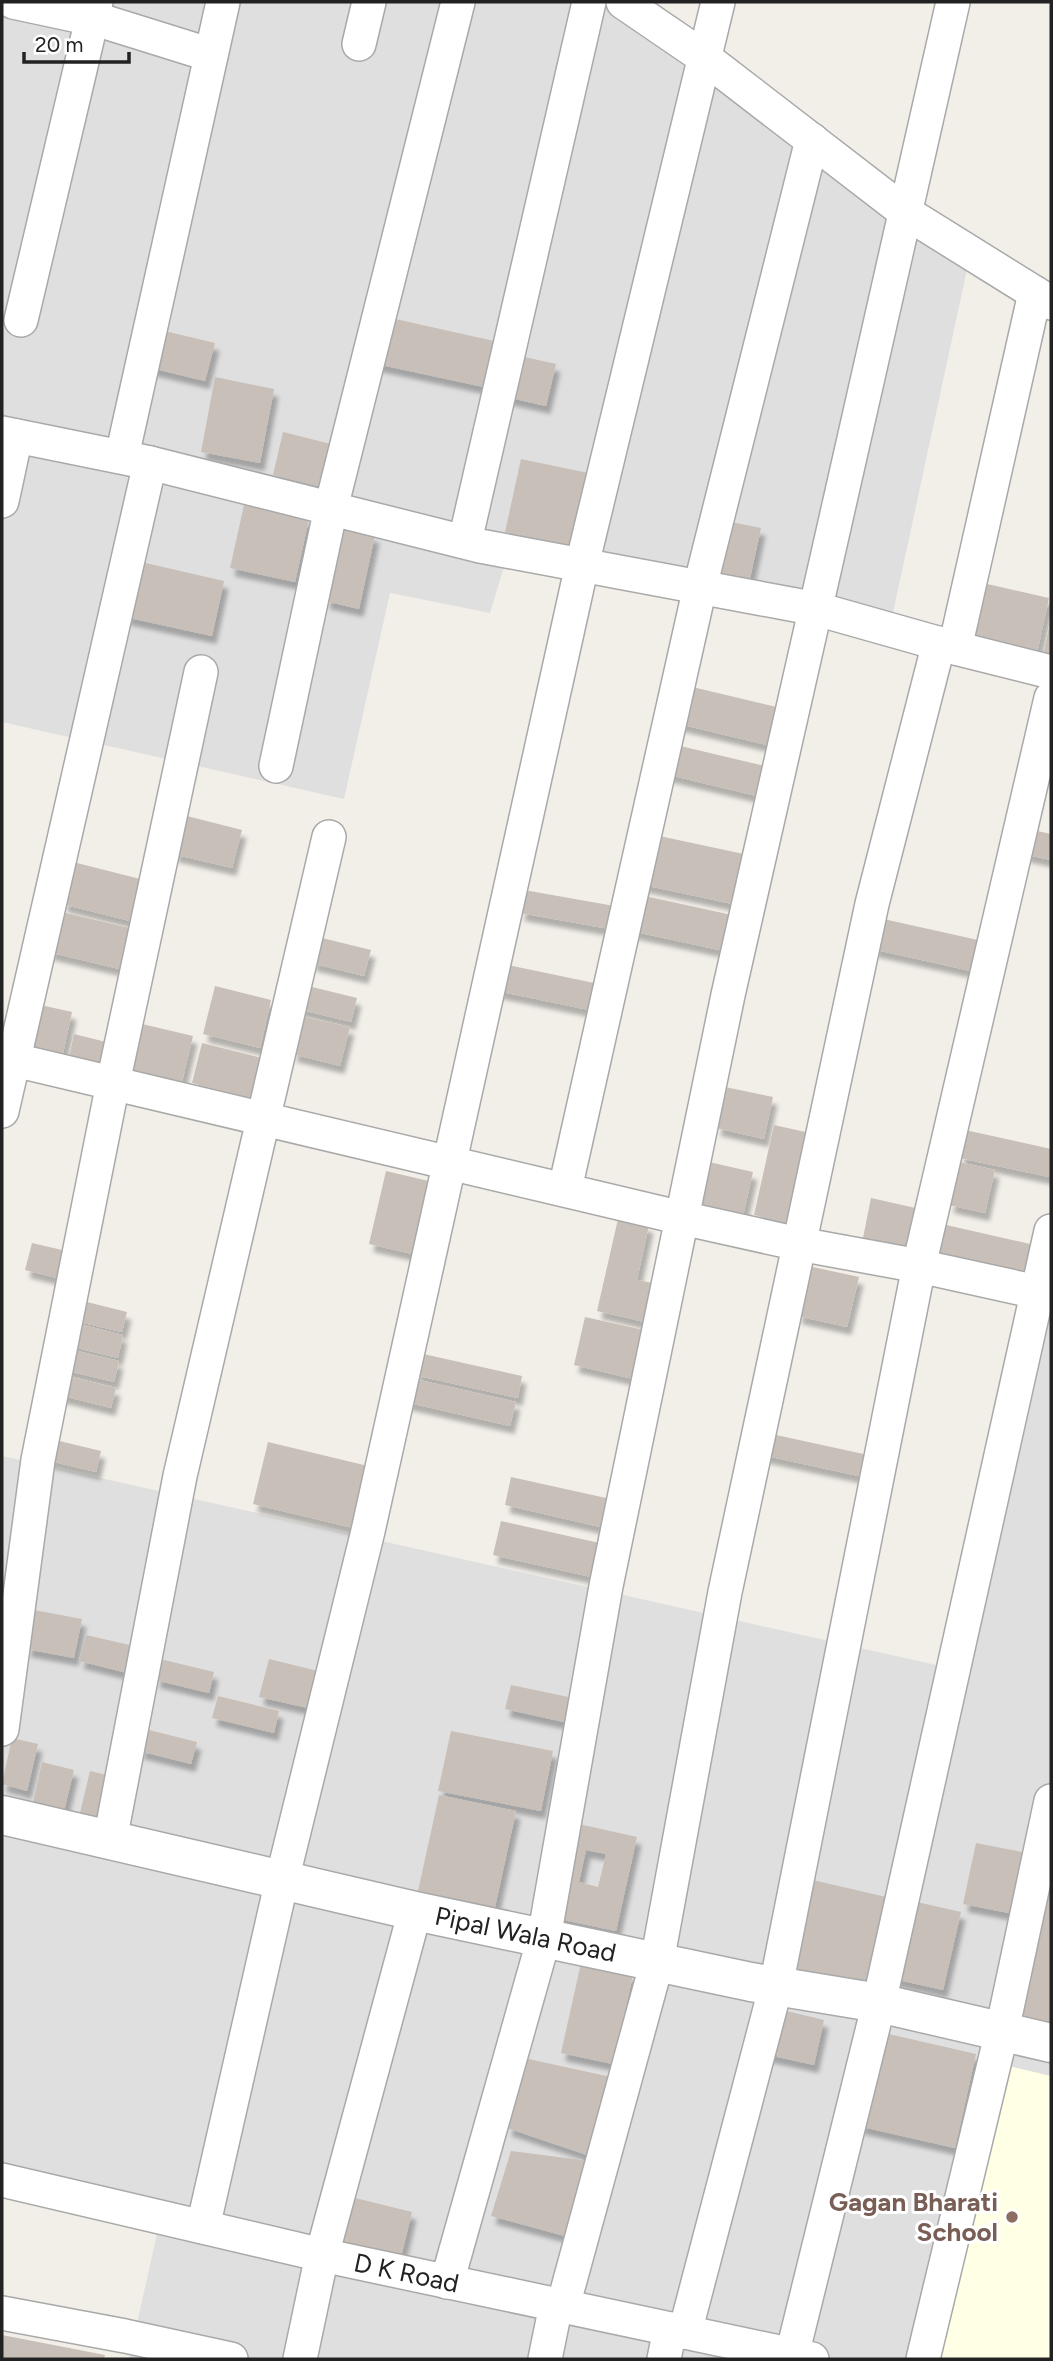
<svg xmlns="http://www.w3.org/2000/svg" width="1053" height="2361" viewBox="0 0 1053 2361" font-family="Figtree,sans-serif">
<defs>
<filter id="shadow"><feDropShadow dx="4.5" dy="8" stdDeviation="2" flood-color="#0004"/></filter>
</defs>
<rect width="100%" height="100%" fill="#f2efe9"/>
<g fill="#e0dfdf">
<polygon points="2,2 601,2 968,265 888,636 510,547 490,613 390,593 344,799 2,722"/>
<polygon points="1031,1312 1051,1317 1051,2359 129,2359 161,2216 2,2181 2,1456 954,1669"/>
</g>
<polygon fill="#ffffe5" points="1009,2066 1051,2076 1051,2359 941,2359"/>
<g fill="#c7bfb8" fill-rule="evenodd" filter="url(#shadow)">
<polygon points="382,316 503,343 493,389 372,363"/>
<polygon points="156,329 215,343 205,381 147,367"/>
<polygon points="511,354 556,364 546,406 502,396"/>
<polygon points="215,377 274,389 260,463 201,452"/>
<polygon points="283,432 331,444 321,487 273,475"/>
<polygon points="521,459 593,474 577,548 505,532"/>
<polygon points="244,505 309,519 295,582 230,568"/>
<polygon points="726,521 761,528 747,592 712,585"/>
<polygon points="341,527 375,535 359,609 325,601"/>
<polygon points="137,561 224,581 212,636 125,617"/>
<polygon points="983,583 1049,598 1035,662 968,647"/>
<polygon points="1050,623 1051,623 1051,658 1043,656"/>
<polygon points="684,685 785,709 775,747 675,723"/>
<polygon points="672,744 773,768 765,798 665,774"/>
<polygon points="183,815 242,830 232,868 173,854"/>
<polygon points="1028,829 1051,834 1051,860 1023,854"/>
<polygon points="650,834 753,856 742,906 639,884"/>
<polygon points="73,862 152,882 142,924 62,904"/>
<polygon points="524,890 620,907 615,930 520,913"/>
<polygon points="640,895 732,915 724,951 631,931"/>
<polygon points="58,911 142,931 132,972 48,952"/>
<polygon points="879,918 978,940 971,971 872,949"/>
<polygon points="318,937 371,950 364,976 311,963"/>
<polygon points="503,964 599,984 594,1011 497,991"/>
<polygon points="304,985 357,998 351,1022 298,1009"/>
<polygon points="215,986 271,1000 260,1048 203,1034"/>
<polygon points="36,1004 72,1012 62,1058 25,1048"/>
<polygon points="301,1016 350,1027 340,1066 292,1054"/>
<polygon points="138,1023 193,1036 181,1086 127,1073"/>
<polygon points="74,1034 110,1043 104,1066 69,1058"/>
<polygon points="202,1043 262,1058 252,1098 192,1083"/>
<polygon points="725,1087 773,1097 764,1139 716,1128"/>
<polygon points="774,1125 819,1135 799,1226 754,1215"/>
<polygon points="965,1130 1051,1149 1049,1177 959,1158"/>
<polygon points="709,1162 753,1172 743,1216 699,1207"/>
<polygon points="959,1162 995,1170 985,1213 949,1205"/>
<polygon points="386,1171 437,1183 421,1256 369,1244"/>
<polygon points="871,1198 920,1209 910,1253 862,1243"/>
<polygon points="618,1219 649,1225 637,1280 662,1285 653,1324 597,1311"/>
<polygon points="942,1224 1039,1246 1032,1281 934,1260"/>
<polygon points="32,1243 75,1253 69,1281 25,1270"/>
<polygon points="808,1266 859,1277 847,1327 797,1316"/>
<polygon points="79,1300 127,1312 122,1332 75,1321"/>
<polygon points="585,1317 653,1332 642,1381 574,1365"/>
<polygon points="75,1323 123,1335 118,1358 69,1346"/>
<polygon points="69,1349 119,1361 114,1382 64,1370"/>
<polygon points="419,1353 522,1376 518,1398 414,1375"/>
<polygon points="64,1375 116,1388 111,1408 59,1395"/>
<polygon points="410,1378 516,1402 510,1426 405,1402"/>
<polygon points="767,1433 868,1455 863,1477 762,1455"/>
<polygon points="47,1438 101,1451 96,1472 42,1459"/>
<polygon points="268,1442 368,1466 353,1528 253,1504"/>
<polygon points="511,1477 615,1500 609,1529 505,1505"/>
<polygon points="501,1521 604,1544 596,1578 493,1555"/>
<polygon points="34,1610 82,1619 74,1658 26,1649"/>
<polygon points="86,1635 134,1646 127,1673 79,1661"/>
<polygon points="160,1659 214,1672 209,1693 155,1680"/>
<polygon points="269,1659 326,1673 317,1710 259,1697"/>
<polygon points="511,1685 578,1699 573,1724 505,1709"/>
<polygon points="218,1696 279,1711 274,1733 212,1718"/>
<polygon points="145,1729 197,1742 191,1764 139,1751"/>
<polygon points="451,1731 553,1751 541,1811 438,1791"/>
<polygon points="12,1738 38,1744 27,1791 2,1784"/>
<polygon points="42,1762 74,1770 63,1815 32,1807"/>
<polygon points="90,1771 115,1777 104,1824 79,1817"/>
<polygon points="439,1795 516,1811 495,1907 418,1891"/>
<path d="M570,1822l67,15 -21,94 -67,-14zM586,1850l20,4 -8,33 -19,-5z"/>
<polygon points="976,1843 1027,1853 1014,1914 963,1904"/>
<polygon points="804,1878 886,1897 865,1990 782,1971"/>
<polygon points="1039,1889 1051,1892 1051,2036 1008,2025"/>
<polygon points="908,1900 961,1912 943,1990 890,1978"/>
<polygon points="581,1963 633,1975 613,2064 561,2053"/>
<polygon points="774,2008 824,2020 814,2065 764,2054"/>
<polygon points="880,2032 976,2054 955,2148 858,2126"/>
<polygon points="524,2058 611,2077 593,2157 507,2128"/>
<polygon points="511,2151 590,2161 572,2238 491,2216"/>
<polygon points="347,2196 412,2212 400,2261 335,2245"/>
<polygon points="2,2335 105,2355 104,2359 2,2359"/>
</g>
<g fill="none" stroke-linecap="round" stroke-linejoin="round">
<defs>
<g id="minor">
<polyline points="13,2 102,21 211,55"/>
<polyline points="623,2 705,58 905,212 1051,303"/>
<polyline points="359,44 369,2"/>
<polyline points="21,320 96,2"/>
<polyline points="2,433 150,463 480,546 817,609 955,648 1051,672"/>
<polyline points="122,456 223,2"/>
<polyline points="2,501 16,436"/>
<polyline points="465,541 589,2"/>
<polyline points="955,648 1035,293"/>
<polyline points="276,766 331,508 458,2"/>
<polyline points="2,1057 682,1218 799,1244 919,1266 1051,1295"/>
<polyline points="2,1111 150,463"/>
<polyline points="565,1189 700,587 812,140"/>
<polyline points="2,1729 38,1460 113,1083 201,672"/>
<polyline points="110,1840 180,1476 329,837"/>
<path id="s1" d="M2,2180l320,75 490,104"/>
<polyline points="203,2227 282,1880 368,1531 582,565 718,2"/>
<polyline points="447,2282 544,1938 606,1586 728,995 953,2"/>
<polyline points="563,2306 657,1962 725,1592 872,904 939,643"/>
<polyline points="2,2313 125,2336 231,2359"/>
<polyline points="685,2332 776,1986 919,1266 1051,698"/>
<polyline points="300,2359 322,2255 415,1911"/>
<polyline points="545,2359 556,2305"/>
<polyline points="664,2359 670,2329"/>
<polyline points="791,2359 879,2003 1051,1231"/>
<polyline points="923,2359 1002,2031 1051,1801"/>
</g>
<g id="tertiary">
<path id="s2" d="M2,1815l413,96 336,71 128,21 172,40"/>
</g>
</defs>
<use href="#minor" stroke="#a9a9a9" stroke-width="36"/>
<use href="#tertiary" stroke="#a9a9a9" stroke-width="41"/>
<use href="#minor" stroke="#fff" stroke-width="33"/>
<use href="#tertiary" stroke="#fff" stroke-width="38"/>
</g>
<circle fill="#8d6e63" stroke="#fff" stroke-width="2.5" cx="1012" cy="2217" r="7"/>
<g text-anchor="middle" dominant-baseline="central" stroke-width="6" stroke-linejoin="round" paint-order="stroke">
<g font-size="26" fill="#222" stroke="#fff">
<text stroke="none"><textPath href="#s2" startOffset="537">Pipal Wala Road</textPath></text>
<text stroke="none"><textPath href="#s1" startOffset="415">D K Road</textPath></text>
</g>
<g font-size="26" font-weight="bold" fill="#785e54" stroke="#fff" text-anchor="end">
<text x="998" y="2202">Gagan Bharati<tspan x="998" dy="30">School</tspan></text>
</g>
</g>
<rect width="1053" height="2361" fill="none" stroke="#222222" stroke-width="7"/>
<path d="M24 52v10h105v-10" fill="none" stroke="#222222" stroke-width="3.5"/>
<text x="35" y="52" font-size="21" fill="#222222" stroke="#ffffff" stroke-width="5" paint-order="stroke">20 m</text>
</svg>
